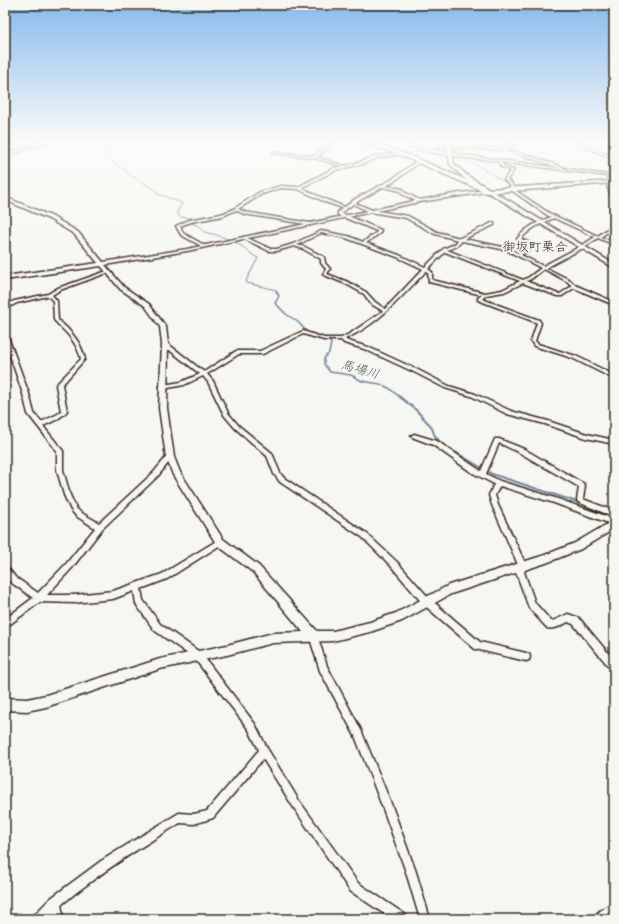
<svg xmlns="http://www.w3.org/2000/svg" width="619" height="924" viewBox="0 0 619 924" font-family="Kalam,'Klee One',sans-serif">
<rect width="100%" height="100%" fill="#f6f6f2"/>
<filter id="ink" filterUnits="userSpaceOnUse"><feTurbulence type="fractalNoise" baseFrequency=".025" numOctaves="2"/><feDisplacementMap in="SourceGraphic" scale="8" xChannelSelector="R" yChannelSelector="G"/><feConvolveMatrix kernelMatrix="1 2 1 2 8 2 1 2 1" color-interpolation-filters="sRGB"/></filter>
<g filter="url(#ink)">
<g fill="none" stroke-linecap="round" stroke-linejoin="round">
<g stroke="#72869d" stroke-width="1">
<path d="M100,143l10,16 22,17 24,14 2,4 24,9 -5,10 3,4 12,1 -1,5 10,4 3,5c14,3 27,7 39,15 6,4 7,7 15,11l-12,23 1,2 29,7 1,2"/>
<polyline points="328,143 390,151"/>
<polyline points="608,143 614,145"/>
<polyline points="399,152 440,153"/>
<polyline points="457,156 477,165 509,185 508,188 521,197"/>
<polyline points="553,218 587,233"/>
<polyline points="600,239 614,246"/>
</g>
<polyline stroke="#72869d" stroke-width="1.5" points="276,291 279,296 275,303 286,314 298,322 307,332 325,338 331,343 329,353 324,358 324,364 330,372 351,375 362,381 380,384 389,388 401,398"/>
<polyline stroke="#72869d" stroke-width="2" points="400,397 416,410 431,426 435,436 442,444 492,474 580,503"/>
<defs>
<g id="minor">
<path d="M330,143h3l-16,14 28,9 15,-4 16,-6 26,-3 1,1 -26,4 -15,6 -26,6 -35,18 26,12 18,7 10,-8 36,-19 27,-20h2v2l-27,20 -7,4 17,3 1,3 16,8v2h-2l-16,-8 -1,-3 -18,-4 -28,16 17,7 36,6 29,16 23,6 32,-15h2v2l-30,14 44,9 10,5 14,-7 -14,-6 -1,-1c9,-12 21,-17 34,-22l-4,-2 -36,-25 -1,-5 -6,-5 7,-10 -10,-3 -3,-6c-32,-3 -66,-6 -95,-18h4l23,6 27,5 131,18 20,3 2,-4 4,-3v2l-3,5h3v2h-4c-1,10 4,14 4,22 -6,-6 -8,-14 -6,-23l-107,-14 2,4 11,4 -7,10 5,4 1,5 36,24 49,23 16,-12v3l-13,10 13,6v2l-16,-7 -15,10 -37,20 24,12 5,5 39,17v3l-40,-17 -12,8h-5l-34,-13 -19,9 -18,3 -4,4 57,21 2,3 -6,18 3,3 38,12 38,19v4l-42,-21 -38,-12 -3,-5 6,-18 -2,-1 -57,-22v-2l4,-3 -53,-13 -1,-10 -2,-1c-25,26 -47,53 -81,68l3,2 20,6 50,23 31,16 26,8 36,17 37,10 39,13 27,6v4l-28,-6 -41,-14 -38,-10 -36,-18 -26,-8 -31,-16 -50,-23 -20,-6 -3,-3h-17l-21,-6 -40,20h-24l-32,20 6,7 15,32 11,13 33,27 8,20 4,5 82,55 31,29 32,36 51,44 46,11 3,1 1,3 -1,3 -3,1 -51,-12 -52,-45 -32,-38 -29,-29 -82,-55 -6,-8 -7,-18 -32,-28 -11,-13 -16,-33 -5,-6 -19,9 -21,4 -3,-2 3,-2 18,-3 19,-8 -37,-29v-2h4l37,29 32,-21h24l43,-20 21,7h17l10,-5 32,-22 -12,-7 -7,-10 -18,-10 -22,-9 -1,-1 3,-5 -5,-6v-4l-18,-10 -9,-3 -17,5h-8l-27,-13 3,-1 26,12h6l16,-5 28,-13 27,5 15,6 14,-10v-1l-39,-16v-3l5,-4 -18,-6 -27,-13 -17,-1 -19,6 -24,15 7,3 65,11 2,1 -1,1 -67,-11 -8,-4 -13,6 -32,6 -11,4 3,7 21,12 1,1 -2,1 -22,-12 -5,-9 13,-6 32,-6 11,-4 28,-18 21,-6 17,1 36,-19 8,-2 -27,-8 -42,-5 1,-1 40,4zM353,204l17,8 36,6 29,16 23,6 -3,4 -12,5 -18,18 -26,-12 -33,-12 14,-10 1,-3 -40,-17zM554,218l41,19 -14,9 -38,20 -22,-11 16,-9 -16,-7c9,-11 21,-16 33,-21zM321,233l25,5 51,19 26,12 -38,40 -10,-7 -9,-10 -18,-10 -21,-8 3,-5 -5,-6 -1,-6 -19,-10 -8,-2zM462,241l44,9 35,18 -12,9 -6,3 -76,-30 10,-4zM445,252l75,29 -18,9 -17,3 -53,-13v-8l-4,-3zM544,269l24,13 4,4 -12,8h-2l-32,-13 5,-2z"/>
<polygon points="512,143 516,143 506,148 565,168 563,169 504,149 501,150 435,148 436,147 501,148"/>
<path d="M572,143c15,0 29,8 42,15v2l-18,-9z"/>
<path d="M107,271l3,1 -50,18 -8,5 5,6 1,19c13,11 23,22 27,39l-23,26 5,26c-6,7 -15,11 -24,15l20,25v19l7,25 6,13 4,4 19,11 55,-51 14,-17h2l3,2 -15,19 -56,53 -30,39 -25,27h27l39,-4 49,-17 56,-34 2,-1 2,1 1,2 -1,2 -55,35 -26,10 2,11 17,24 41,29 54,71 12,24 31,51 60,84 48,32 1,4h-15l-42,-28 -58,-86 -29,-46 -50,59 -19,6 -14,-1c-41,25 -82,51 -119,82l3,14h-10l-2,-6 -6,6h-13l1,-4 17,-17 50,-37 37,-23 41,-25 15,1 13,-3 52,-61 -10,-20 -54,-71 -41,-29 -18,-26 -2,-13 -21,8 -39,4 -34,-1 -35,26v-9l28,-21 -24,-17 -4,-5v-9l3,1 7,9 23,16 28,-29 29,-36 -19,-12 -5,-6 -7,-15 -7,-25v-19l-29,-37 -5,-20 -18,-53v-8l2,1 22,60 5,19 7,9 17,-8 3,-3 -5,-26 25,-26c-5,-19 -15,-26 -27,-39l-1,-19 -5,-5 -31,7 -12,6v-3l9,-5 34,-7 10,-6z"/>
<path d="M414,434l23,7 44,30 14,-32h4l25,10 60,35 1,2 -2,13 31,12v6l-36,-15 -1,-2 2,-13 -59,-34 -21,-10 -13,31 14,7 55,17 59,21v6l-60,-22 -54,-17 -5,9 3,10 29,62 -3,5 11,31 16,18 4,-1 13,-6 11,4 35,42v10l-3,-1 -38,-45 -5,-2c-6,3 -13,8 -21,6l-18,-20 -13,-36 3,-5 -27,-62 -3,-10 5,-11 -23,-12 -38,-27 -21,-8 -1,-1z"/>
<polygon points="313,631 316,632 317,635 327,666 361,730 392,806 416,872 430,919 420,919 406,872 382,806 355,736 320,671 309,635 310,632"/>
<path d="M614,903v12l-6,4h-14c2,-7 13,-13 20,-16z"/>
</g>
<g id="tertiary">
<polygon points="39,143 45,143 5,156 5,154"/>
<polygon points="488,190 487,192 419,202 187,251 105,265 124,287 149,304 166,327 168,344 167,408 174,457 180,472 223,539 259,566 317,631 333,631 370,622 396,613 449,585 545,555 575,543 614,520 614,529 581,549 546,563 451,594 402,621 370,632 333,641 273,643 227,655 160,669 46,707 27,711 5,710 5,698 27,699 46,695 160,659 227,645 273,633 303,632 253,572 217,545 173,475 166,457 159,408 162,344 160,327 145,306 120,289 101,266 5,280 5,276 98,263 74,234 49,219 5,200 5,197 53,217 78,232 103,262 187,249 419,200 460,193"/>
</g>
<polygon id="secondary" points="447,143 451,143 454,164 468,176 614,264 614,268 464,178 450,164"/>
<polygon id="primary" points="364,143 371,143 404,153 488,189 614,181 614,183 487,193 400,155"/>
</defs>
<use href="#minor" stroke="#3b2a1e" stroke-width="3"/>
<use href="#tertiary" stroke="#3b2a1e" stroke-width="3"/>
<use href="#secondary" stroke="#3b2a1e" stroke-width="3"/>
<use href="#primary" stroke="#3b2a1e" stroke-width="3"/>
<use href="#minor" fill="#f6f6f2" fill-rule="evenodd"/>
<use href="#tertiary" fill="#f6f6f2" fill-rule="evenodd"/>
<use href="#secondary" fill="#f6f6f2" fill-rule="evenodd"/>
<use href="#primary" fill="#f6f6f2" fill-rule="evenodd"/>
</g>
</g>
<linearGradient id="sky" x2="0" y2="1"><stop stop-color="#87baec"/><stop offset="0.52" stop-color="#fbfbf9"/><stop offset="1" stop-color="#fbfbf9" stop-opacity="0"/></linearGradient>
<rect width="619" height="273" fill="url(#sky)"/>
<g text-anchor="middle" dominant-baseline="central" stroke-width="4" stroke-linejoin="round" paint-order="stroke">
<g font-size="13" fill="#3b2a1e" stroke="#f6f6f2">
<text x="535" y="247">御坂町栗合</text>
</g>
<g font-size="13" font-style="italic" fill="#56585d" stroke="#f6f6f2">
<text transform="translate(360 370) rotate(16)">馬場川</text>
</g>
</g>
<rect width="619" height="924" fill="none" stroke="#f6f6f2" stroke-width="20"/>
<rect x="10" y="10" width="599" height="904" fill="none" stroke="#3b2a1e" stroke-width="1.5" filter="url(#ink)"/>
</svg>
